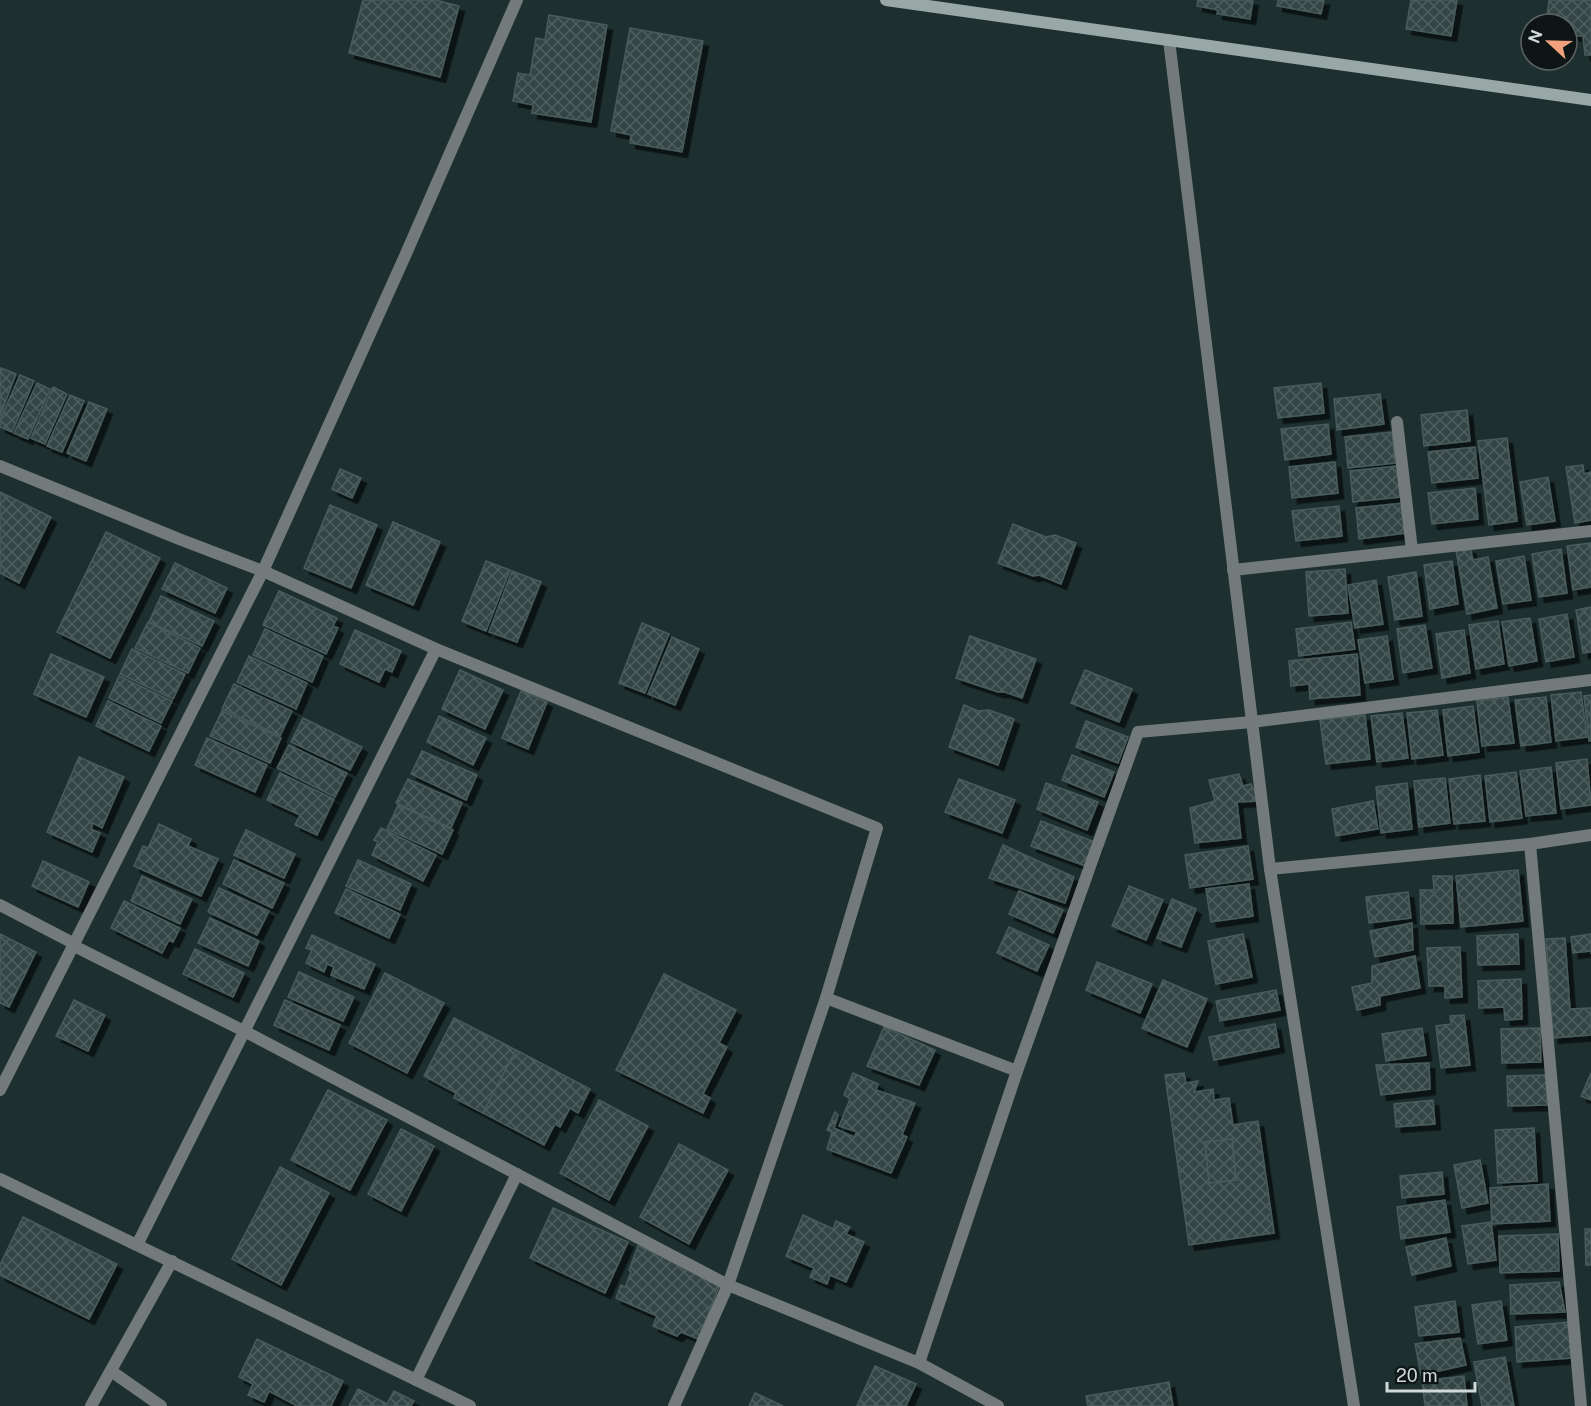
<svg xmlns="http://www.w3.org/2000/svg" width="1591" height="1406" viewBox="0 0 1591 1406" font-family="'Public Sans',sans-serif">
<defs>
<pattern id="building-cross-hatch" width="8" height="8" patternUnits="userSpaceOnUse" patternTransform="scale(1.5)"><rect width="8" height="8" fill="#344545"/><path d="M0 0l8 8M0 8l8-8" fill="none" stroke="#505f5f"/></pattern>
<filter id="shadow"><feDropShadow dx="5.5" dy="5.5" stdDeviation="0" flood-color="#0009"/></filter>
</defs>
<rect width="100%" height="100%" fill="#1e2f2f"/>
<g fill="url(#building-cross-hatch)" stroke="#495b5b" stroke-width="1.5" fill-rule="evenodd" filter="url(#shadow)">
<polygon points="363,0 436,0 459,6 440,77 349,53"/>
<polygon points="1198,0 1253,0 1250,19 1217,14 1218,10 1197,6"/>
<polygon points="1278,0 1324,0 1321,14 1277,6"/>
<polygon points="1411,0 1457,0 1451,36 1406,29"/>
<polygon points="1549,0 1591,0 1591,55 1585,55 1583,36 1569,35 1570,29 1567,28 1567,24 1546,24"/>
<polygon points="549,15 607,25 591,122 532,113 533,105 513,101 518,73 530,75 536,38 545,40"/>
<polygon points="630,28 703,41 682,152 630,143 631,135 611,131"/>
<polygon points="1,368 16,374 0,416 0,370"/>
<polygon points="20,375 34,381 12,432 0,427 0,420"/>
<polygon points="37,383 50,389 28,439 14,433"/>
<polygon points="1321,383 1324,413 1278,418 1274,388"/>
<polygon points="53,387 67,394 45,444 31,438"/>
<polygon points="1380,394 1384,424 1337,430 1334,399"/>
<polygon points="70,395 84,401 62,452 47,446"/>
<polygon points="89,402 107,409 86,461 67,453"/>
<polygon points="1467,410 1470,441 1424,446 1421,415"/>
<polygon points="1328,424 1331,454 1285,460 1281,429"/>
<polygon points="1392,432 1395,463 1348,468 1345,437"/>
<polygon points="1507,438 1517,521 1489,525 1478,441"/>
<polygon points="1475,447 1478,478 1432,483 1428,452"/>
<polygon points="1335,462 1338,493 1292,498 1289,467"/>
<polygon points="1583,465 1584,474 1591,472 1591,520 1575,523 1566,467"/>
<polygon points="1397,466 1400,497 1353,502 1350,471"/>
<polygon points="340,469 361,478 352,498 332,489"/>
<polygon points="1548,477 1555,521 1527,525 1520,482"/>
<polygon points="1475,488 1478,519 1432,524 1428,493"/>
<polygon points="0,492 51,517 19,583 0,573"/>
<polygon points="1403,503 1406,533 1359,539 1356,508"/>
<polygon points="330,505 377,525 351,588 304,568"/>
<polygon points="1339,506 1342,536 1296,541 1292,511"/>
<polygon points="393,522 440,542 413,605 366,585"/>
<polygon points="1013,524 1046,537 1055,535 1076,543 1061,584 1039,575 1033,576 998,563"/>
<polygon points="106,532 160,558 110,658 57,632"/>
<polygon points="1591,543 1591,587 1573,590 1567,546"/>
<polygon points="1470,548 1473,560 1488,557 1497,608 1467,614 1456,550"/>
<polygon points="1561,549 1567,593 1539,597 1532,554"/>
<polygon points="1524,556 1531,600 1503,604 1496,561"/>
<polygon points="486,561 510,570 486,631 462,621"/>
<polygon points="1452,561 1458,604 1430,609 1424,565"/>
<polygon points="175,563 227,588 215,613 162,589"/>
<polygon points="1345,569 1348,613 1309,616 1306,572"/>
<polygon points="512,571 541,582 517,642 489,632"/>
<polygon points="1416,572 1422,616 1395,620 1388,577"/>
<polygon points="1376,580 1383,624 1355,628 1348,585"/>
<polygon points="279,591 337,618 333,626 338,628 326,654 263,625"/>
<polygon points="161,596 214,621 202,646 149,622"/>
<polygon points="1591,607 1591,652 1583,653 1576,610"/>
<polygon points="1567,614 1574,657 1546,662 1539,619"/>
<polygon points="1530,618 1537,661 1509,666 1502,622"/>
<polygon points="1498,621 1504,664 1476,669 1469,625"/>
<polygon points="148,622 200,648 188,673 135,648"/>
<polygon points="1351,622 1355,649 1299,656 1296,629"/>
<polygon points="642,623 669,634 645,693 619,683"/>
<polygon points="1425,625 1432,668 1403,673 1397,629"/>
<polygon points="265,629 323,656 312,682 253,655"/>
<polygon points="355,630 401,651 392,672 385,669 379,682 340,664"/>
<polygon points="1464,630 1470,673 1442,678 1436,634"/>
<polygon points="970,636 1036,659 1022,698 1005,692 998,692 956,678"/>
<polygon points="1387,636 1393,679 1365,683 1358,640"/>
<polygon points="672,637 699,649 675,705 648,694"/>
<polygon points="132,649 185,674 173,699 120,674"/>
<polygon points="51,654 104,677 86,717 34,694"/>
<polygon points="1357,654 1360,695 1310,699 1309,684 1291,686 1289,661"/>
<polygon points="249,656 307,683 296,709 237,682"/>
<polygon points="460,670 503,690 485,729 442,709"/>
<polygon points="1085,670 1132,689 1119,722 1071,703"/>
<polygon points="119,676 172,701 161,723 109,698"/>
<polygon points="234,684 292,711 280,736 222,709"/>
<polygon points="521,691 547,702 528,749 502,738"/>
<polygon points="1581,692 1587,737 1556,741 1551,695"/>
<polygon points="1591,695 1591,741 1589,741 1584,696"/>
<polygon points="1508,697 1514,743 1482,746 1477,701"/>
<polygon points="1546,697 1551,742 1521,746 1515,700"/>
<polygon points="108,701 161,726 149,751 96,726"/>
<polygon points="964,705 978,711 989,710 1014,719 998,765 949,747"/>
<polygon points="1473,706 1479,752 1448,756 1443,710"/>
<polygon points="1437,710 1443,755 1412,759 1407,713"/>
<polygon points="222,711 281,738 270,763 210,736"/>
<polygon points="1402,713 1408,758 1377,762 1371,716"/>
<polygon points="1365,715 1370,759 1326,764 1320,720"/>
<polygon points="439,716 486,738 473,765 427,742"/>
<polygon points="303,718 362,747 350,770 291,742"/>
<polygon points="1086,721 1128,737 1118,763 1076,747"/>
<polygon points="207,738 267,765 255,792 195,765"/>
<polygon points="289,745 347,773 335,797 277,768"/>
<polygon points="422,751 477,775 466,800 411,774"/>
<polygon points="1072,755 1114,772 1104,797 1062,780"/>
<polygon points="79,757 124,777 102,828 93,823 91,829 100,833 92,852 47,832"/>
<polygon points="1587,759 1591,805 1561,809 1556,763"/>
<polygon points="1551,767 1556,813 1526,816 1520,771"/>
<polygon points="1516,772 1522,818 1490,822 1485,776"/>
<polygon points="280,773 334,799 317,835 295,825 300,815 267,800"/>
<polygon points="1239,774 1243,786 1251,784 1259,801 1237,802 1241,838 1195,843 1190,808 1215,801 1209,780"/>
<polygon points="1480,775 1485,821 1454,824 1449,779"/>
<polygon points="1445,778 1450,823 1419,827 1414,781"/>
<polygon points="408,779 462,803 451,828 396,803"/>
<polygon points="959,779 1015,800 1002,833 945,812"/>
<polygon points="1046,783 1098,802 1087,830 1037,809"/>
<polygon points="1407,783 1412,829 1381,833 1376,787"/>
<polygon points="1373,801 1378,829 1336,836 1332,809"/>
<polygon points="398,805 453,830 442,854 387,829"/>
<polygon points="1041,821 1097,843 1088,867 1031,846"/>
<polygon points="159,824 191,839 188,846 218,859 201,896 134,866 143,846 148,848"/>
<polygon points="381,828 436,855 423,881 372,855 378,842 374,840"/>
<polygon points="246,830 295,854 284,878 234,855"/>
<polygon points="1003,845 1074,877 1065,903 989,878"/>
<polygon points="1248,846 1253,879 1190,888 1185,855"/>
<polygon points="234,860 284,883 272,908 223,884"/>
<polygon points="358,860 411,884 400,910 346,886"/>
<polygon points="43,861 89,882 78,907 32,886"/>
<polygon points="1518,870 1523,921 1461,927 1456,876"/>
<polygon points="142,876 192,899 180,924 131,901"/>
<polygon points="1433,876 1452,876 1453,923 1421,924 1420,890 1434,890"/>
<polygon points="1249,884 1253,916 1211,922 1206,889"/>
<polygon points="1129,886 1163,900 1146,940 1112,926"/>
<polygon points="219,888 269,911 257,935 208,912"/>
<polygon points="346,889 400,914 389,938 335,913"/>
<polygon points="1019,891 1063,910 1053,933 1009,914"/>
<polygon points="1408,892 1411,918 1369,923 1366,897"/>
<polygon points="1172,899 1196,909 1181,947 1157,938"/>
<polygon points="124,901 180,928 173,942 169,940 162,953 111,928"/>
<polygon points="210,918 259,941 248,966 198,943"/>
<polygon points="1412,923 1413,950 1375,957 1370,931"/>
<polygon points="1009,927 1049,945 1037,971 997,953"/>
<polygon points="0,934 36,952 9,1007 0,1003"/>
<polygon points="1243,934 1252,977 1216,984 1208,941"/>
<polygon points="1518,934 1519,964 1478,965 1477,936"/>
<polygon points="1591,934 1591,954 1591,951 1573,953 1571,937"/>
<polygon points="312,935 375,964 364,989 331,975 334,967 327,964 324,972 306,963 312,950 306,948"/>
<polygon points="1565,938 1570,1009 1591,1008 1591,1035 1553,1038 1546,939"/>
<polygon points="1460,947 1462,997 1445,998 1445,986 1429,986 1427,948"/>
<polygon points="195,949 244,973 233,997 183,974"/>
<polygon points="1415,956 1420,988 1380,996 1380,1005 1357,1010 1352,987 1372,983 1372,966"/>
<polygon points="1097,962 1152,984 1140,1013 1086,990"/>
<polygon points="299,972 354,997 343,1021 288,997"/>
<polygon points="385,973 444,1003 407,1073 349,1043"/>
<polygon points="664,974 736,1010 719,1043 727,1047 703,1094 710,1098 703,1113 616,1070"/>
<polygon points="1521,979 1522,1019 1505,1020 1504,1007 1479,1008 1478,981"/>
<polygon points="1163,980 1207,999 1187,1047 1142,1028"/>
<polygon points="1276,990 1280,1010 1220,1021 1216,1001"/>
<polygon points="74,1000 105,1015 88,1051 56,1036"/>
<polygon points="285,1000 340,1025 329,1050 274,1025"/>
<polygon points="1464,1015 1470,1065 1441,1068 1436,1026 1451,1024 1450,1016"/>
<polygon points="454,1018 516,1050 483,1113 454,1098 456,1093 424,1076"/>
<polygon points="1275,1024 1279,1047 1214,1060 1209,1037"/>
<polygon points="884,1027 935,1050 919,1085 867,1066"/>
<polygon points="1422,1028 1426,1055 1386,1061 1382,1034"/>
<polygon points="1540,1028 1541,1062 1502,1063 1501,1029"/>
<polygon points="516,1050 590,1089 578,1113 570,1108 560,1127 555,1124 544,1145 483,1113"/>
<polygon points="1429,1063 1430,1089 1381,1095 1376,1065"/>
<polygon points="853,1073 878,1084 876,1090 915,1103 902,1135 907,1137 891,1173 827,1149 832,1132 827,1130 835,1112 838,1115 834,1128 854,1137 857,1132 839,1126 850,1099 844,1095"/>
<path d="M1184,1073l2,10 12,-2 -4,11 19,-3 1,11 15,-2 4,27 25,-4 16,112 -85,12 -24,-170zM1232,1139l4,41 -27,3 -4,-41z"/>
<polygon points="1591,1073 1591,1100 1581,1096"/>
<polygon points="1546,1075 1547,1105 1508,1106 1507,1076"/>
<polygon points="328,1090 387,1120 350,1190 291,1160"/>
<polygon points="599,1100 648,1126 609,1200 560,1173"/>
<polygon points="1433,1100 1435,1124 1396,1127 1394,1104"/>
<polygon points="1534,1128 1537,1181 1498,1183 1495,1130"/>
<polygon points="401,1129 434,1146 401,1211 368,1194"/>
<polygon points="1232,1139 1236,1180 1209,1183 1205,1142"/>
<polygon points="679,1144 728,1170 689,1244 640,1217"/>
<polygon points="1480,1160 1488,1203 1462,1208 1454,1165"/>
<polygon points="280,1167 329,1193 281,1285 232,1259"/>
<polygon points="1442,1172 1444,1194 1402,1198 1400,1176"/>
<polygon points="1548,1184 1550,1221 1492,1224 1490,1188"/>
<polygon points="1445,1200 1450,1232 1401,1239 1397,1207"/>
<polygon points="553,1208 628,1242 605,1293 530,1258"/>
<polygon points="803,1215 833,1229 836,1221 850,1227 846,1234 864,1242 846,1282 830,1275 827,1284 810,1277 814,1268 786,1256"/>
<polygon points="23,1217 117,1264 89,1319 0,1275 0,1265"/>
<polygon points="1491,1222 1496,1260 1468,1264 1462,1226"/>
<polygon points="1585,1229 1591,1229 1591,1265 1586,1265"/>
<polygon points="1558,1234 1559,1271 1500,1273 1499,1236"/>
<polygon points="1446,1238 1451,1266 1412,1275 1406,1247"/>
<polygon points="638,1246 721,1282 698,1339 681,1332 677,1336 653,1326 657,1316 616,1298 621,1285 625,1287 631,1272 629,1270"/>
<polygon points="1559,1282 1565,1312 1511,1314 1510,1285"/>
<polygon points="1455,1301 1459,1332 1419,1336 1415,1307"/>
<polygon points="1501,1301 1507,1340 1478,1344 1472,1305"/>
<polygon points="1569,1322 1571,1358 1517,1362 1515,1327"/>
<polygon points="1460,1338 1466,1365 1421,1375 1415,1344"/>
<polygon points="257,1339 343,1381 331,1406 297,1406 269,1391 264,1402 248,1395 253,1384 239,1377"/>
<polygon points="1505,1357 1514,1406 1482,1406 1474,1362"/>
<polygon points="875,1366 916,1384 906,1406 857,1406"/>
<polygon points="1464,1376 1467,1406 1425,1406 1422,1381"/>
<polygon points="1169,1382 1173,1406 1088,1406 1086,1396"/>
<polygon points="358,1389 387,1404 394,1391 414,1401 411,1406 349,1406"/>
<polygon points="755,1393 783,1406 749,1406"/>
</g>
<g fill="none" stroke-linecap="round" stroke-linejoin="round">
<g stroke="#727a7a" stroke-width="12">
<polyline points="1169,40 1270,869 1354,1406"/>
<polyline points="1397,422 1412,550"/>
<polyline points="0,466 179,539 263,571 436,649 877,828 826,998 728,1285 919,1363 998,1406"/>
<polyline points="1233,570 1591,531"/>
<polyline points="1530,844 1581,1406"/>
<polyline points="1270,869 1530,844 1591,835"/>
<polyline points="0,905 73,943 72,945 244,1031 728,1285 674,1406"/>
<polyline points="826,998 1017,1071"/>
<polyline points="0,1090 263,571 405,256 517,0"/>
<polyline points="0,1179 470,1406"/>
<polyline points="137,1245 436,649"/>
<polyline points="919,1363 1017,1071 1138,732 1252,722 1591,680"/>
<polyline points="111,1371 161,1406"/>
<polyline points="416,1380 517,1174"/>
<polyline points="91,1406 172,1261"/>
</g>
<polyline stroke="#9aa7a7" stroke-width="12" points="886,0 1591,100"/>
</g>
<g transform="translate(1549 42) rotate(292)"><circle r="28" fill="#0e1615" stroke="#5b6463" stroke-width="1.5"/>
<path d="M0-4.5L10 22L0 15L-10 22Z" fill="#f1a17c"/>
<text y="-9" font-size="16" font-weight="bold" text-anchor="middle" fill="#cfd9d8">N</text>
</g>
<path d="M1387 1382v9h88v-9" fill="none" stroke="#cfd9d8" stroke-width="3"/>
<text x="1396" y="1382" font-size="18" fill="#cfd9d8" stroke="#0e1615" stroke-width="4.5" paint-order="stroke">20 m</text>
</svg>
